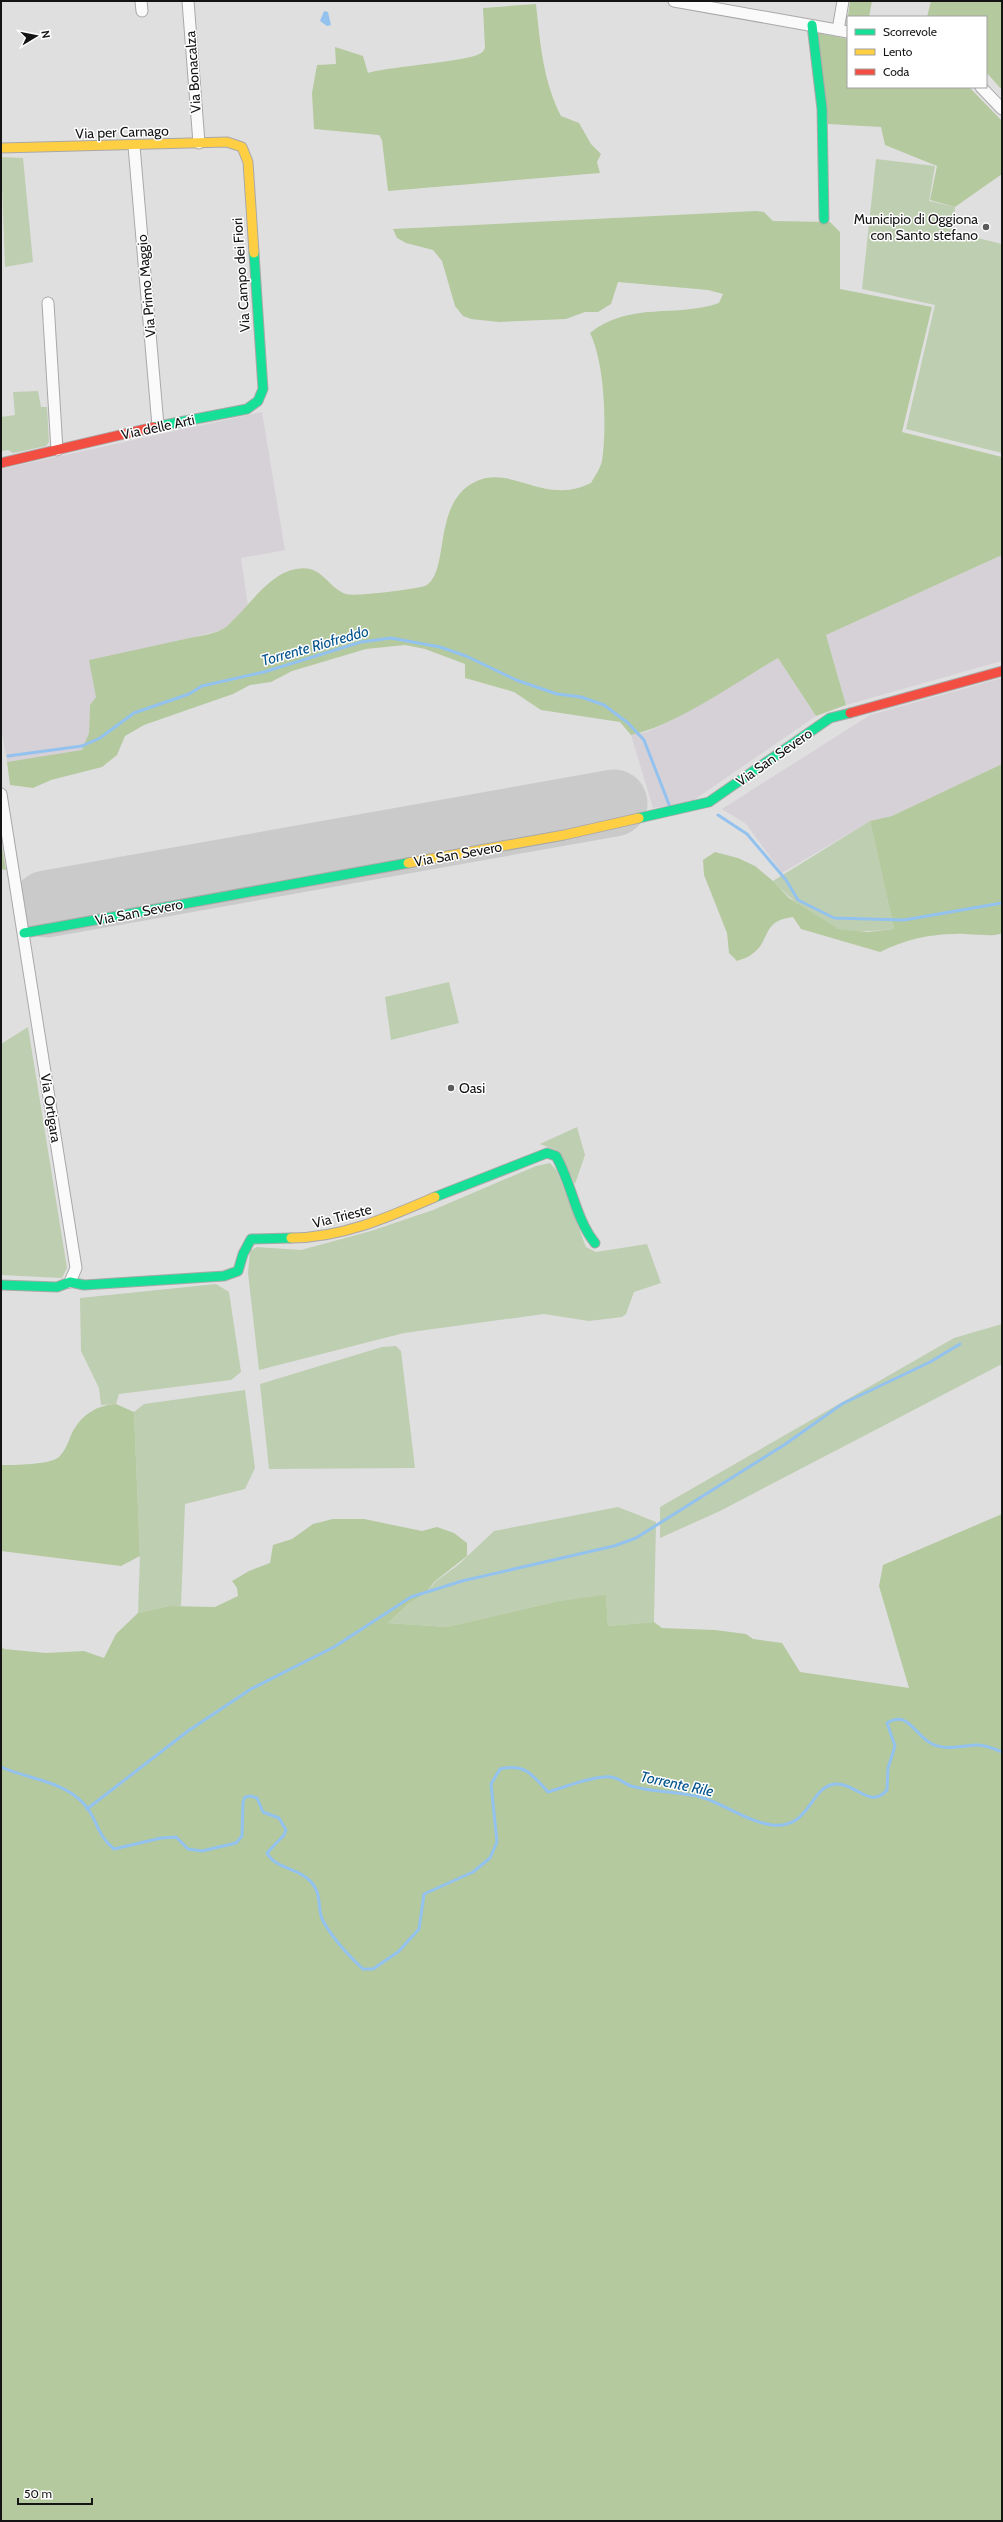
<svg xmlns="http://www.w3.org/2000/svg" width="1003" height="2522" viewBox="0 0 1003 2522" font-family="Cabin,sans-serif">
<rect width="100%" height="100%" fill="#e0dfe0"/>
<g fill="#d6d1d6">
<polygon points="262,412 285,550 241,558 248,606 222,630 173,642 96,697 90,705 89,733 82,751 7,762 1,727 1,469"/>
<polygon points="1002,555 1002,661 846,705 826,635"/>
<polygon points="778,658 816,716 691,802 653,808 631,735 647,732 668,722"/>
<polygon points="1002,678 1002,764 892,816 870,821 782,873 746,824 722,809 870,715"/>
</g>
<g fill="#beceb0">
<polygon points="1,157 23,158 33,262 5,267"/>
<polygon points="876,159 935,166 929,201 955,207 953,232 1002,244 1002,453 906,429 935,305 862,289"/>
<polygon points="38,391 41,407 47,407 49,442 46,446 13,453 8,450 2,451 1,417 15,415 13,392"/>
<path d="M870,821l24,108c-18,2 -37,4 -55,0 -19,-4 -53,-34 -66,-48z"/>
<polygon points="449,982 459,1023 391,1040 385,997"/>
<polygon points="28,1027 67,1268 62,1278 1,1275 1,1044"/>
<polygon points="577,1127 585,1155 575,1184 559,1151 540,1144"/>
<polygon points="550,1163 557,1171 586,1247 596,1252 647,1244 661,1283 634,1292 626,1314 622,1317 589,1321 544,1314 404,1333 259,1370 248,1273 250,1251 257,1247 301,1250 371,1231 433,1210 536,1166"/>
<polygon points="216,1284 229,1292 241,1372 231,1380 119,1394 116,1404 101,1405 99,1388 81,1351 80,1298"/>
<polygon points="1002,1324 1002,1364 720,1511 660,1538 660,1507 954,1338"/>
<polygon points="396,1346 401,1351 415,1468 269,1469 260,1384 382,1347"/>
<polygon points="245,1390 255,1468 245,1489 185,1504 181,1606 169,1606 138,1613 140,1556 134,1412 144,1404"/>
<polygon points="618,1507 656,1522 654,1622 608,1626 606,1596 558,1601 447,1627 388,1623 408,1604 425,1594 435,1582 458,1565 494,1531"/>
</g>
<g fill="#b4c99e">
<polygon points="850,1 872,1 869,17 848,17 847,23"/>
<polygon points="931,1 1002,1 1002,90 986,72 986,17 927,17"/>
<path d="M536,4c4,38 7,77 25,112l18,7 12,21 10,10 -4,8 3,11 -212,18 -6,-51 -3,-5 -65,-6 -2,-36 5,-28 19,-1 -1,-17 28,9 5,17c23,-7 100,-11 113,-20 2,-1 3,-3 4,-5l-2,-40z"/>
<polygon points="818,33 848,39 848,87 969,87 1002,121 1002,174 955,207 930,200 937,166 885,145 881,127 828,124"/>
<path d="M756,211l8,1 9,9 57,1 10,10v57l92,18 -30,125 100,25v98l-176,80 20,70 -30,11 -38,-58c-42,24 -101,67 -147,77l-11,-13 -79,-12 -27,-18 -49,-14v-14l-40,-15 -20,-4 -39,4 -74,22 -21,11 -21,3 -17,9 -89,31 -19,11 -8,19 -15,12 -51,13 -18,8 -23,-3 -3,-23 75,-12 7,-17 1,-28 6,-8 -7,-37c32,-7 65,-14 96,-21 12,-3 26,-4 36,-9 5,-2 10,-8 14,-12 18,-17 36,-45 61,-49 27,-5 30,18 50,25 8,3 74,-5 81,-9 23,-16 5,-85 50,-104 27,-12 54,9 81,9 12,1 22,-2 33,-7 4,-7 9,-14 11,-22 5,-33 3,-98 -12,-128 39,-32 87,-15 129,-30l4,-9 -15,-4 -90,-8 -7,22 -13,8h-13l-19,7 -67,3 -28,-3 -8,-3 -8,-10 -13,-45 -9,-11 -27,-7 -9,-5 -4,-9z"/>
<path d="M1002,764v169c-8,5 -36,0 -47,1 -26,0 -51,6 -75,18l-79,-23 -8,-12c-33,4 -21,24 -42,38 -4,3 -10,4 -14,6l-8,-8 -2,-20 -23,-58 -1,-15 12,-8 23,6 17,8 18,15 16,17 49,31 30,3 26,-3 -24,-108 22,-5z"/>
<polygon points="1,841 6,870 1,869"/>
<path d="M116,1404l18,8 6,144 -19,10 -120,-15v-86c13,0 48,0 58,-8 7,-7 9,-15 13,-24 9,-18 25,-28 44,-29z"/>
<polygon points="1002,1514 1002,2521 1,2521 1,1646 4,1649 46,1653 84,1651 104,1658 116,1634 138,1613 169,1606 215,1607 238,1596 237,1588 232,1581 249,1571 270,1563 273,1545 292,1539 313,1524 333,1519 364,1519 422,1531 437,1527 454,1533 467,1543 467,1556 434,1582 425,1594 408,1604 388,1623 447,1627 558,1601 606,1595 608,1626 654,1622 662,1628 715,1630 746,1634 753,1639 782,1643 800,1672 909,1688 879,1586 883,1565"/>
</g>
<polygon fill="#93c2ef" points="324,11 328,12 331,25 327,26 320,21"/>
<g fill="none" stroke-linecap="round" stroke-linejoin="round">
<g stroke="#93c2ef" stroke-width="3">
<polyline points="8,756 82,746 100,738 134,713 189,694 202,686 264,672 361,642 391,638 440,647 466,656 516,680 557,694 581,697 604,705 628,723 644,740 670,807"/>
<polyline points="718,815 747,834 786,880 798,900 834,918 904,920 1002,903"/>
<path d="M1,1767c27,12 63,14 83,37 14,15 11,29 30,45l47,-11 15,-1 12,12 14,2 34,-8 6,-7 1,-34 2,-5 6,-1 6,2 6,14 16,6 7,12 -2,5 -17,18c9,16 28,14 41,26 16,14 8,29 15,42 10,18 25,34 40,48h10l25,-17 21,-23 5,-35 49,-22 17,-14 7,-16 -6,-58 9,-15c26,-6 32,6 48,23 18,-5 38,-14 56,-15 14,-2 20,8 31,10 23,6 47,4 69,11 23,8 45,24 68,27 39,4 37,-38 63,-41 20,-2 35,26 52,6l1,-22 7,-22 -8,-23c22,-13 27,12 45,21 15,7 31,1 46,1 8,0 17,4 24,7"/>
<polyline points="87,1809 188,1731 251,1689 334,1647 411,1597 462,1581 614,1546 636,1538 784,1445 842,1404 930,1362 960,1344"/>
</g>
<polyline stroke="#cacaca" stroke-width="67" points="46,904 614,803"/>
<defs>
<g id="street">
<polyline points="141,1 142,11"/>
<polyline points="188,1 199,143"/>
<polyline points="674,1 848,32"/>
<polyline points="838,30 843,1"/>
<polyline points="981,87 1002,109"/>
<polyline points="134,146 158,426"/>
<polyline points="48,303 57,450"/>
<polyline points="1,794 76,1268 70,1282"/>
</g>
<g id="fast">
<polyline points="812,25 822,109 824,219"/>
<polyline points="154,427 247,409 258,401 263,389 254,253"/>
<polyline points="639,818 709,802 830,718 850,713"/>
<polyline points="24,933 408,863"/>
<path d="M435,1197l112,-44 9,3c16,28 19,62 39,87"/>
<polyline points="1,1285 57,1287 70,1282 84,1285 224,1276 238,1271 243,1254 251,1239 291,1238"/>
</g>
<g id="slow">
<polyline points="1,148 227,142 242,147 248,162 254,253"/>
<polyline points="408,863 564,835 639,818"/>
<path d="M291,1238c51,0 98,-21 144,-41"/>
</g>
<g id="jam">
<polyline points="1,463 154,427"/>
<polyline points="850,713 1002,671"/>
</g>
</defs>
<use href="#street" stroke="#a9a8a9" stroke-width="13"/>
<use href="#fast" stroke="#a9a8a9" stroke-width="11"/>
<use href="#slow" stroke="#a9a8a9" stroke-width="11"/>
<use href="#jam" stroke="#a9a8a9" stroke-width="11"/>
<use href="#street" stroke="#fafafa" stroke-width="11"/>
<use href="#fast" stroke="#16e098" stroke-width="9"/>
<use href="#slow" stroke="#ffcf43" stroke-width="9"/>
<use href="#jam" stroke="#f24e42" stroke-width="9"/>
</g>
<g fill="#5c5b5c" stroke="#fff" stroke-width="1.5">
<circle cx="986" cy="227" r="4"/>
<circle cx="451" cy="1088" r="4"/>
</g>
<g text-anchor="middle" dominant-baseline="central" stroke-width="3" stroke-linejoin="round" paint-order="stroke">
<g font-size="14" fill="#151415" stroke="#fff">
<text transform="translate(193 72) rotate(-94)">Via Bonacalza</text>
<text transform="translate(122 132) rotate(-2)">Via per Carnago</text>
<text transform="translate(241 275) rotate(-94)">Via Campo dei Fiori</text>
<text transform="translate(146 286) rotate(-95)">Via Primo Maggio</text>
<text transform="translate(158 427) rotate(-12)">Via delle Arti</text>
<text transform="translate(774 757) rotate(-35)">Via San Severo</text>
<text transform="translate(458 854) rotate(-10)">Via San Severo</text>
<text transform="translate(139 912) rotate(-11)">Via San Severo</text>
<text transform="translate(51 1108) rotate(81)">Via Ortigara</text>
<text transform="translate(342 1216) rotate(-14)">Via Trieste</text>
</g>
<g font-size="14" fill="#151415" stroke="#fff" text-anchor="end">
<text x="978" y="219">Municipio di Oggiona<tspan x="978" dy="16">con Santo stefano</tspan></text>
<text x="459" y="1088" text-anchor="start">Oasi</text>
</g>
<g font-size="15" font-style="italic" fill="#04548d" stroke="#fff">
<text transform="translate(315 646) rotate(-16)">Torrente Riofreddo</text>
<text transform="translate(677 1784) rotate(12)">Torrente Rile</text>
</g>
</g>
<rect width="1003" height="2522" fill="none" stroke="#151415" stroke-width="4"/>
<rect x="847" y="16" width="140" height="72" fill="#ffffff" stroke="#a1a1a1"/>
<rect x="855" y="29" width="20" height="6" fill="#16e098" stroke="#a1a1a1"/>
<text x="883" y="36" font-size="12" fill="#151415">Scorrevole</text>
<rect x="855" y="49" width="20" height="6" fill="#ffcf43" stroke="#a1a1a1"/>
<text x="883" y="56" font-size="12" fill="#151415">Lento</text>
<rect x="855" y="69" width="20" height="6" fill="#f24e42" stroke="#a1a1a1"/>
<text x="883" y="76" font-size="12" fill="#151415">Coda</text>
<g transform="translate(36 36) rotate(80)" stroke="#ffffff" stroke-width="3" paint-order="stroke">
<path d="M0-3L7 15L0 10L-7 15Z" fill="#151415"/>
<text y="-6" font-size="11" font-weight="bold" text-anchor="middle" fill="#151415">N</text>
</g>
<path d="M18 2498v6h74v-6" fill="none" stroke="#151415" stroke-width="2"/>
<text x="24" y="2498" font-size="12" fill="#151415" stroke="#ffffff" stroke-width="3" paint-order="stroke">50 m</text>
</svg>
